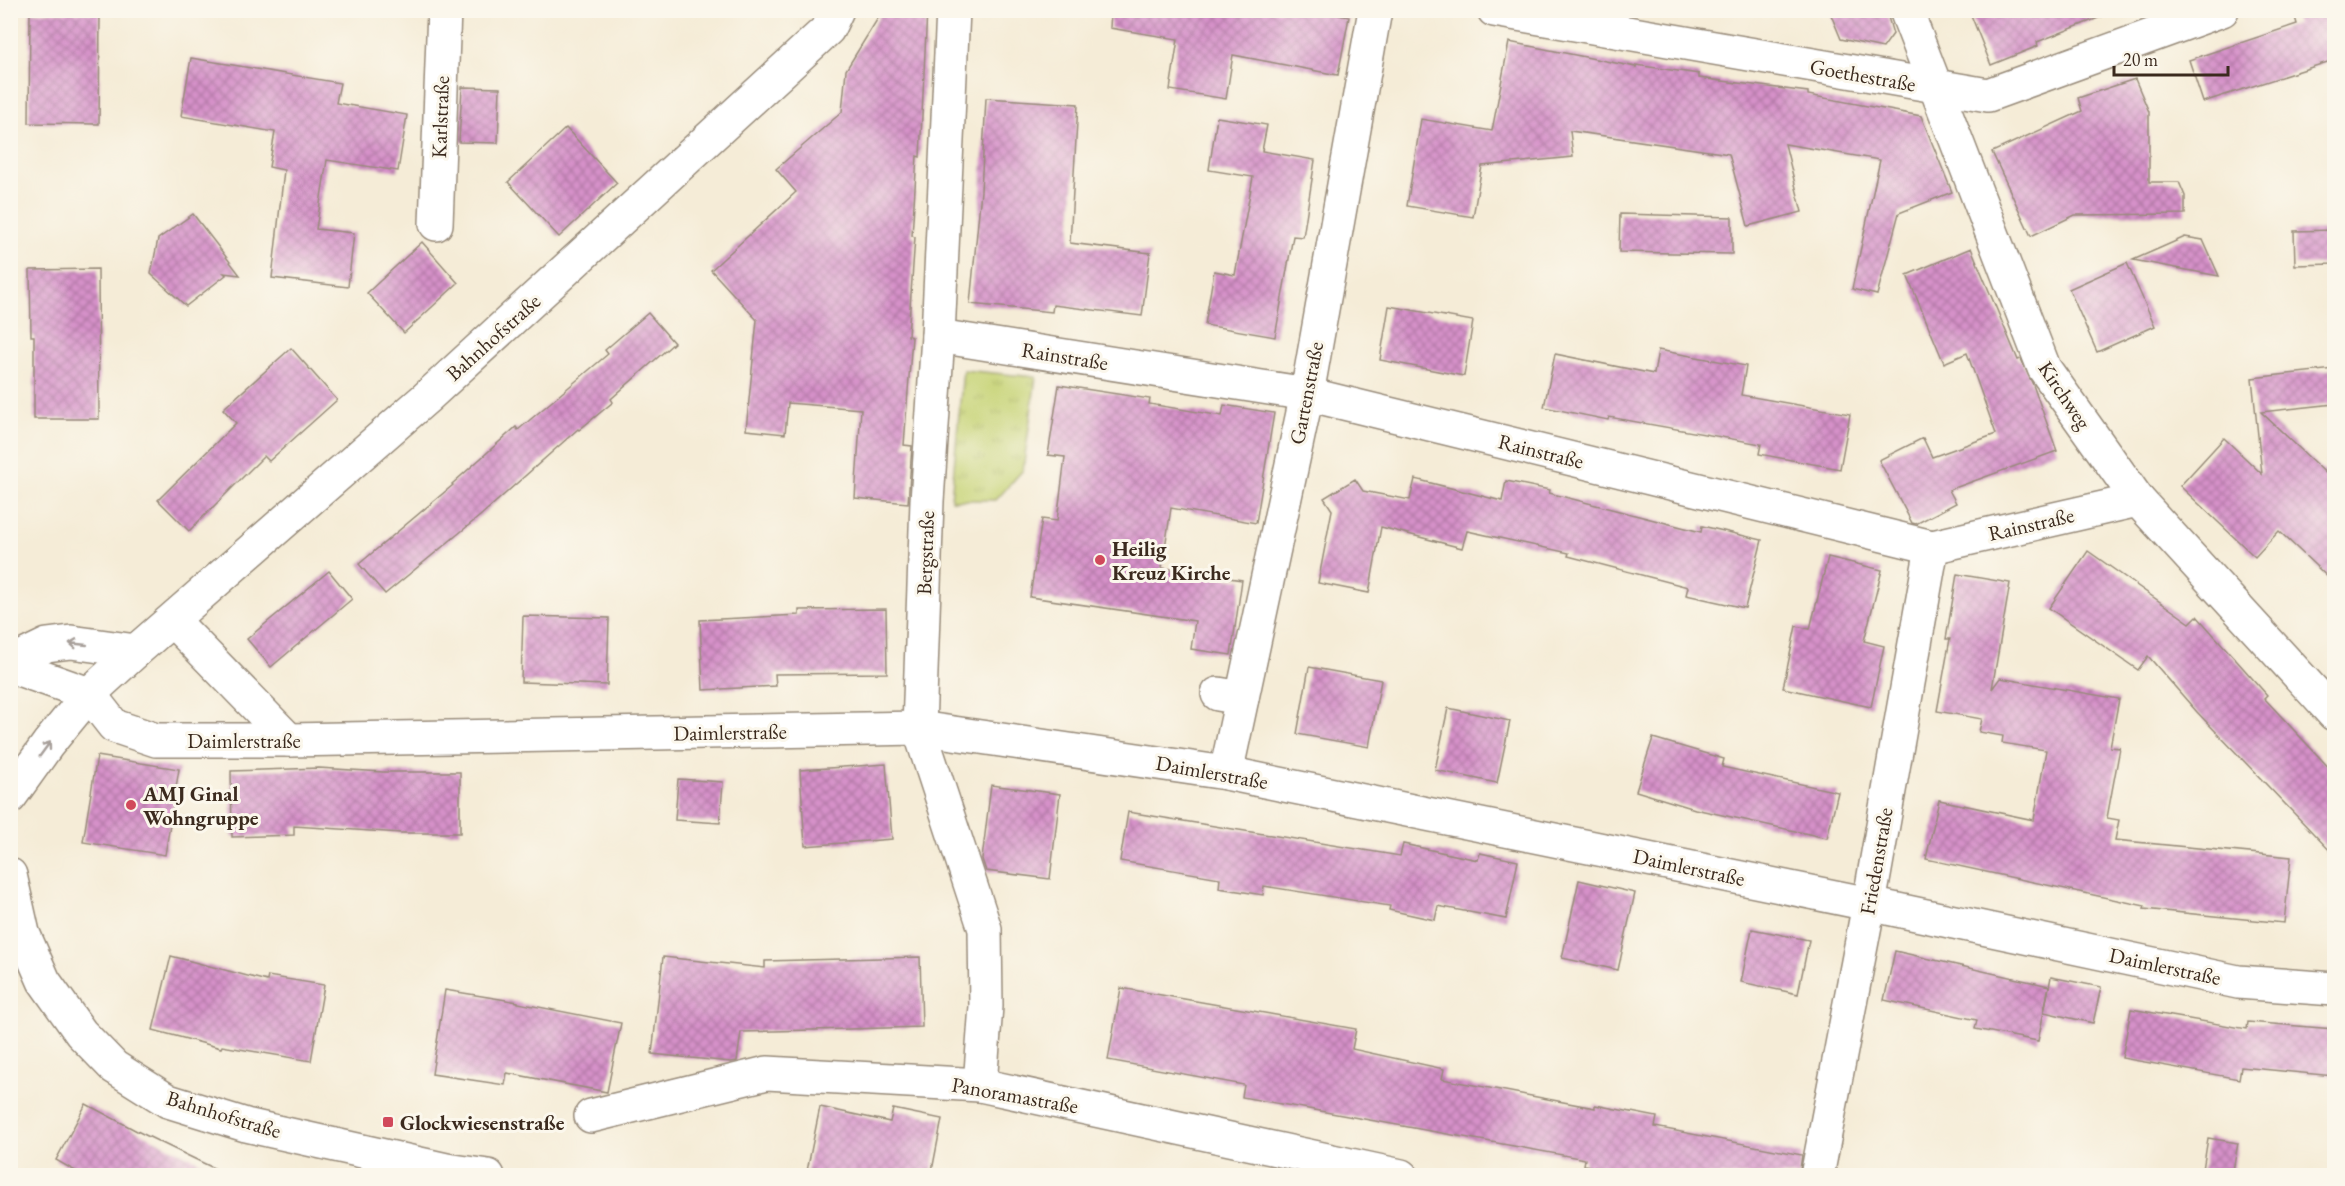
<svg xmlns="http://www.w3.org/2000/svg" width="2345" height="1186" viewBox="0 0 2345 1186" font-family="'EB Garamond',serif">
<defs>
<pattern id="grass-tufts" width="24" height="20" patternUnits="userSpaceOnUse" patternTransform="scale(1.5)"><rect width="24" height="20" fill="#c6d374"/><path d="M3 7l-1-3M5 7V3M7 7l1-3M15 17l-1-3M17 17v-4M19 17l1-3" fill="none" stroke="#abb564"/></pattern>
<pattern id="building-cross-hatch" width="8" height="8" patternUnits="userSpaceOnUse" patternTransform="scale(1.5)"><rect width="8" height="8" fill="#d691c9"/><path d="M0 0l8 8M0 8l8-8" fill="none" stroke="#af77a3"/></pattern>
</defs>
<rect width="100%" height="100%" fill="#fbf7ec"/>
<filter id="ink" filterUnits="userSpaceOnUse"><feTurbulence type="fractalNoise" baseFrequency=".0167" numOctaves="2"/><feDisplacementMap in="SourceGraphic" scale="12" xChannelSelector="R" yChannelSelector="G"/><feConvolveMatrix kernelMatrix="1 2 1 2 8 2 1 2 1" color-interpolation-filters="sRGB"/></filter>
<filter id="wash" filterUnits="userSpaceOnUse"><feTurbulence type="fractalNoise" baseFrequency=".008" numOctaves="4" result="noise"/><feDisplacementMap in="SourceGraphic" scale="24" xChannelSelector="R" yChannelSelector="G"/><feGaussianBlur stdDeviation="1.35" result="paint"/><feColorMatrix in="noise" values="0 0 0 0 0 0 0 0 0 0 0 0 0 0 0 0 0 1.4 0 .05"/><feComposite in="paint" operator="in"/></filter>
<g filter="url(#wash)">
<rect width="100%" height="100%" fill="#f5ecd7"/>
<polygon fill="url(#grass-tufts)" stroke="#807e49" stroke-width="1.5" points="963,370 1036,377 1023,470 996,500 951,500"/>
<g id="blocks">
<g fill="url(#building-cross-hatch)">
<polygon points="883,10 927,10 920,157 917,156 912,236 915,237 908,336 912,337 904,445 912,446 908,503 855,498 861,409 788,403 785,434 746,430 757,320 711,270 796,192 776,169 842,112 846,70"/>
<polygon points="1111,10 1314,10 1349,17 1338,75 1233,55 1226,99 1170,90 1178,39 1110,28"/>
<polygon points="1829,10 1886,10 1893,34 1883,48 1841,39"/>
<polygon points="1969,10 2111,10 2111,13 2037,42 2038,46 1991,65"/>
<polygon points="2293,10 2334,10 2334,60 2203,102 2189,60 2297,24"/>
<polygon points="30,12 100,13 99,124 29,123"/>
<polygon points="1509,42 1636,67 1636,65 1699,74 1699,78 1808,92 1808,95 1921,116 1952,192 1899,213 1877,295 1852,289 1880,160 1785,144 1802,212 1748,226 1729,154 1570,131 1573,157 1482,166 1473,217 1407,206 1421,119 1492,131"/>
<polygon points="191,58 340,83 336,103 407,115 398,171 327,160 316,229 354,233 348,287 272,278 284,170 269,167 275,132 181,116"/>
<polygon points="2135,79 2149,112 2149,182 2179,182 2185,196 2185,214 2075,215 2031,236 1992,152 2082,111 2078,98"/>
<polygon points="462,87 500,88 498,143 459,142"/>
<polygon points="986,98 1078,104 1070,243 1150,253 1142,316 1053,305 1052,312 970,304 981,191"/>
<polygon points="1217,117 1267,125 1262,151 1315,160 1303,237 1293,236 1275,337 1205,325 1214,271 1235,275 1253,177 1209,170"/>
<polygon points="566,128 617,183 559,237 508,182"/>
<polygon points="193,214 240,275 224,273 226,275 186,306 151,274 158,239"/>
<polygon points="1620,214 1732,217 1732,254 1619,252"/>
<polygon points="2334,230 2334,264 2295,265 2294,231"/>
<polygon points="2185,237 2203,240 2219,276 2133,260"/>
<polygon points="422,242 458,283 404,333 367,293"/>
<polygon points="1971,248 2018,360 2021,359 2033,385 2057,451 1949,490 1956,503 1916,524 1912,523 1879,460 1923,438 1932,457 1996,434 1967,353 1944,363 1907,275"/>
<polygon points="2127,263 2155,326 2097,352 2069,289"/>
<polygon points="98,269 99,419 34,419 34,336 31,336 30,270"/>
<polygon points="1389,306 1473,321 1464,376 1380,360"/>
<polygon points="648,313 674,343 611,399 613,402 579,430 578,429 480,516 385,594 359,564 453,485 452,484 516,427 518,430 608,354 605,350"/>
<polygon points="291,348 337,400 269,461 264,456 189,531 158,500 236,423 223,409"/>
<polygon points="1658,350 1746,366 1741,395 1850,414 1840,469 1759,454 1761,444 1609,417 1608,420 1544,407 1555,354 1654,374"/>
<polygon points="2334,369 2334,404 2261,412 2334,481 2334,583 2279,531 2255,557 2180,486 2224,438 2262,474 2252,378"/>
<polygon points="1059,385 1150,399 1149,404 1222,416 1224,405 1274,413 1256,523 1171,508 1162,568 1242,580 1231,655 1191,649 1195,621 1030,597 1042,519 1057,521 1065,457 1048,455"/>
<polygon points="1355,479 1363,491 1410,500 1415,479 1502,501 1506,481 1550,490 1549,493 1701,532 1702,526 1762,540 1745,608 1686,595 1688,587 1568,556 1569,553 1467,531 1462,548 1381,527 1369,593 1318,583 1332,510 1324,498"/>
<polygon points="2088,551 2190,623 2197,616 2267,695 2264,698 2334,773 2334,855 2197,712 2148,656 2138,670 2049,608"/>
<polygon points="1828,557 1882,570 1864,641 1884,646 1871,707 1783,688 1796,626 1810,629"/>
<polygon points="329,571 352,599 271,667 247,639"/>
<polygon points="1957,574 2010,583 1992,689 2000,678 2119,699 2110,747 2120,748 2107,818 2119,820 2115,840 2291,857 2284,923 2144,909 2145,906 1926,859 1939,800 2034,820 2046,750 2002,743 2003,736 1979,732 1982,719 1937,711 1950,639 1946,639"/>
<polygon points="886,609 887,673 775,674 776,686 703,690 700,620 799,615 799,610"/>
<polygon points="523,616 609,618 607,685 521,682"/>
<polygon points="1309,667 1381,680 1369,747 1297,734"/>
<polygon points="1448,708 1510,721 1497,783 1435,770"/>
<polygon points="1653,738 1724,759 1722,767 1838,792 1827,838 1695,809 1636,791"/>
<polygon points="97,756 179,769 165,855 83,842"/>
<polygon points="886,764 892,839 805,846 800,770"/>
<polygon points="319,768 383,772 460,772 460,833 402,833 294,826 294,835 232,837 231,771"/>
<polygon points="678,779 723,782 720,823 675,820"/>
<polygon points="991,785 1060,794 1050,879 986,871 982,859"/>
<polygon points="1128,812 1400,856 1403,844 1478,860 1480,853 1518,861 1506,919 1438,906 1435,920 1389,910 1390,906 1264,886 1263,895 1219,888 1220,878 1120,861"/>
<polygon points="1579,880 1635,893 1618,970 1562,958"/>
<polygon points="1752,929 1809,940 1798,994 1741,982"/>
<polygon points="1895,951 2049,986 2038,1041 1975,1029 1977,1020 1884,1000"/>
<polygon points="171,956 267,981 268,976 324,985 311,1061 222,1046 221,1048 153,1030"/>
<polygon points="663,957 765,968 765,961 920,957 922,1027 741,1032 737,1061 731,1062 652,1054"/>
<polygon points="2051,977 2101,987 2093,1023 2044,1012"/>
<polygon points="1121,988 1356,1029 1352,1049 1444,1069 1442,1079 1595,1108 1595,1105 1657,1117 1655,1127 1802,1155 1799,1176 1637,1176 1584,1165 1585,1159 1242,1097 1244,1085 1108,1060"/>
<polygon points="445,990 518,1002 518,1003 621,1023 607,1092 507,1073 505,1085 432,1074"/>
<polygon points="2131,1009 2247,1029 2248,1022 2334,1029 2334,1076 2241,1067 2239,1079 2122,1058"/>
<polygon points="86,1104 137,1131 230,1176 84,1176 56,1160"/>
<polygon points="820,1107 890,1122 893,1109 942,1119 931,1176 806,1176"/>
<polygon points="2208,1138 2238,1143 2232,1176 2202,1176"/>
</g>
</g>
</g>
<g filter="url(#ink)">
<use href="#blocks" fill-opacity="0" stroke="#988b7a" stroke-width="1.5"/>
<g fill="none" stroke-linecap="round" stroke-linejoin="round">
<defs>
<polyline id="pedestrian" points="1218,694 1242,698"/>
<g id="minor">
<polyline points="953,10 938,336 927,501 919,728 985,929 986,1006 980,1085"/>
<polyline points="1494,10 1988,95 2222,10"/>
<polyline points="1906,10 2044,368 2138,500 2334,714"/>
<polyline points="436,224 444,10"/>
<polyline points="938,336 1307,394 1932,547 2138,500"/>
<polyline points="173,621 289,740"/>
<polyline points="10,663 47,645 71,642 136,651"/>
<polyline points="10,666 89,694"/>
<polyline points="89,694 114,726 156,740 289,740 919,728 1226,773 1869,904 2238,982 2334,989"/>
<polyline points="1226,773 1307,394 1375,10"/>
<polyline points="10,797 48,744 89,694 136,651 426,398 828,29 837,10"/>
<polyline points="591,1116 767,1073 980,1085 1401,1176"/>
<polyline points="1817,1176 1869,904 1932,547"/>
</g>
<polyline id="secondary" points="10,875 23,933 44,981 81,1033 114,1067 168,1101 246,1125 447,1170 488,1176"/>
</defs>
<use href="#pedestrian" stroke="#988b7a" stroke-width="36"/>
<use href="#minor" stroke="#988b7a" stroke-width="36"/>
<use href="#secondary" stroke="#988b7a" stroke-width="36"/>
<use href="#pedestrian" stroke="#fff" stroke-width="33"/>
<use href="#minor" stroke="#fff" stroke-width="33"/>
<use href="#secondary" stroke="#fff" stroke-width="33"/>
</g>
<defs><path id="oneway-shaft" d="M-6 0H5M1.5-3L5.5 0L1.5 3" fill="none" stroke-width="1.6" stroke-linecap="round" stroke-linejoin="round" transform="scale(1.5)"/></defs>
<g stroke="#a79f9a">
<use href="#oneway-shaft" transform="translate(78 644) rotate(-174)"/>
<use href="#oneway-shaft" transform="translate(45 749) rotate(-54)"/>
</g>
</g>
<g fill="#d1495b" stroke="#fbf7ec" stroke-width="2">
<circle cx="1100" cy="560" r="6"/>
<circle cx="131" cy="805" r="6"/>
<rect x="382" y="1116" width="12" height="12" rx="3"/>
</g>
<g text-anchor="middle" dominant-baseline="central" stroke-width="6" stroke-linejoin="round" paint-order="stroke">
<g font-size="21" fill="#3b2a1e" stroke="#fbf7ec">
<text transform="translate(1863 75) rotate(10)">Goethestraße</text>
<text transform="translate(440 117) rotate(-88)">Karlstraße</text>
<text transform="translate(493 337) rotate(-42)">Bahnhofstraße</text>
<text transform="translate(1065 356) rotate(9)">Rainstraße</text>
<text transform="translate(1306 393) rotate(-79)">Gartenstraße</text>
<text transform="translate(2065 395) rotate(56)">Kirchweg</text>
<text transform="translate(1541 451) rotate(14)">Rainstraße</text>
<text transform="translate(2031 524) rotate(-13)">Rainstraße</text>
<text transform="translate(925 553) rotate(-88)">Bergstraße</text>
<text transform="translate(730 732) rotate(-1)">Daimlerstraße</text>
<text x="244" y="740">Daimlerstraße</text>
<text transform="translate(1212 772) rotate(10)">Daimlerstraße</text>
<text transform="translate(1876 861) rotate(-80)">Friedenstraße</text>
<text transform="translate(1689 867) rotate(12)">Daimlerstraße</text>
<text transform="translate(2165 966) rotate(12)">Daimlerstraße</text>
<text transform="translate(1015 1095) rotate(10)">Panoramastraße</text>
<text transform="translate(224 1114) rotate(17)">Bahnhofstraße</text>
</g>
<g font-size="21" font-weight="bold" fill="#3b2a1e" stroke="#fbf7ec" text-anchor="start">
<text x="1112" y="548">Heilig<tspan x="1112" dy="24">Kreuz Kirche</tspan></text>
<text x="143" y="793">AMJ Ginal<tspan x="143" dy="24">Wohngruppe</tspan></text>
<text x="400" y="1122">Glockwiesenstraße</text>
</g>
</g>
<rect width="2345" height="1186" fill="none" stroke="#fbf7ec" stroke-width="36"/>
<path d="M2114 66v9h114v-9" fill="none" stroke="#3b2a1e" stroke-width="3"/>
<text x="2123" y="66" font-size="18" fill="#3b2a1e" stroke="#fbf7ec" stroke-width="4.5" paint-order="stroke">20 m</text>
</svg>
